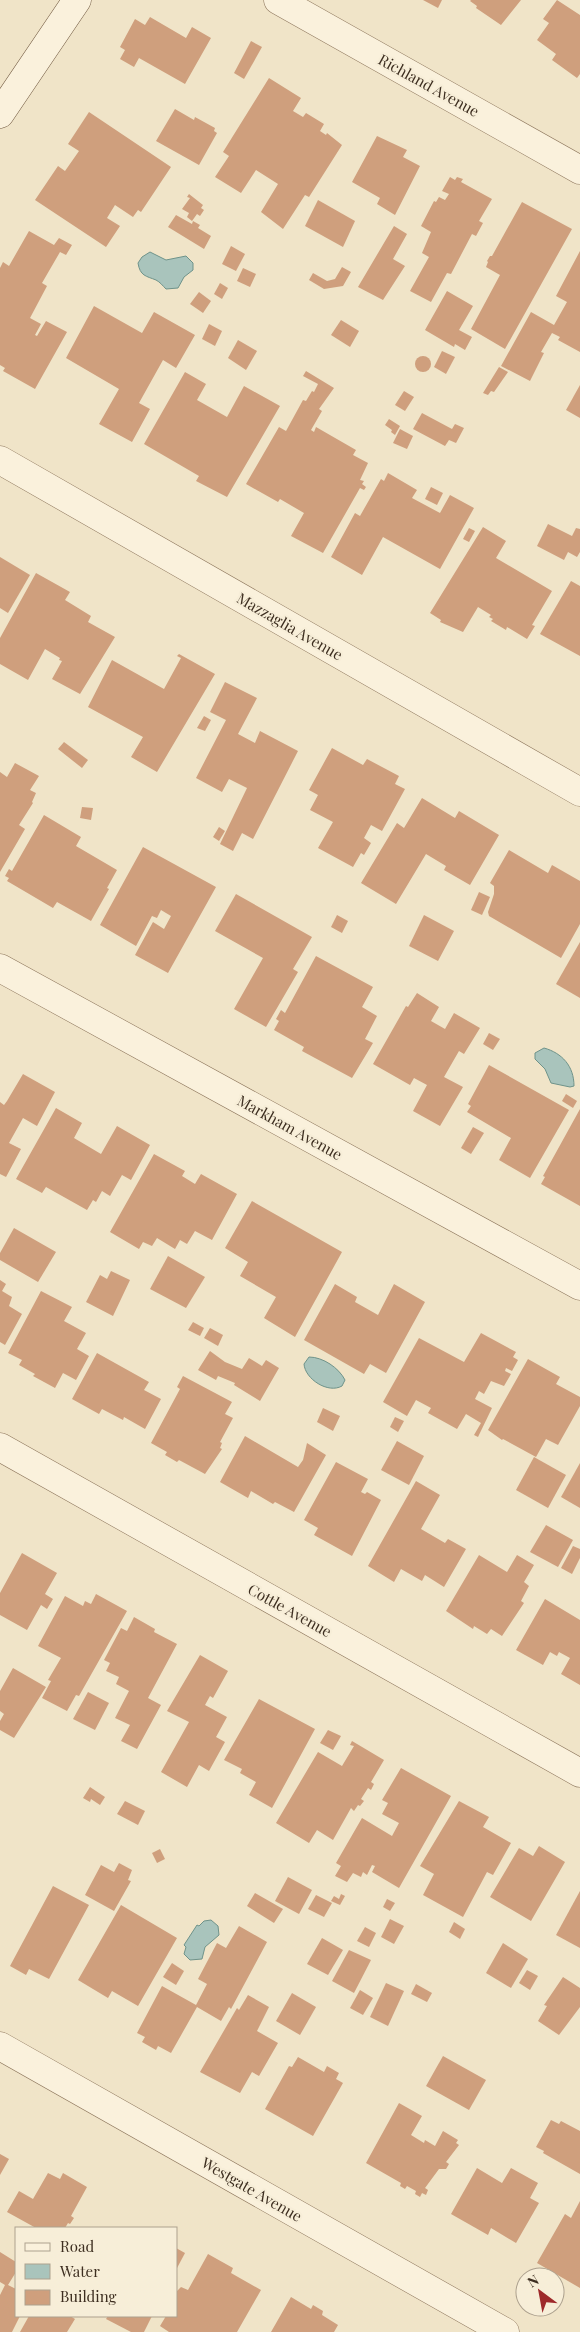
<svg xmlns="http://www.w3.org/2000/svg" width="580" height="2332" viewBox="0 0 580 2332" font-family="'Playfair Display',serif">
<rect width="100%" height="100%" fill="#f0e4c8"/>
<g fill="#a9c4bc" stroke="#6f938a">
<path d="M150,252l16,8 20,-4 7,7v7l-9,7 -6,11 -12,1c-3,-3 -6,-7 -10,-9 -10,-4 -16,-4 -18,-17l4,-6z"/>
<path d="M544,1048c18,5 30,18 30,38l-4,1 -19,-4 -6,-14 -10,-10v-6z"/>
<path d="M309,1357c14,0 30,11 36,23l-3,6c-14,8 -37,-7 -38,-22z"/>
<polygon points="211,1920 218,1926 219,1935 205,1947 202,1959 190,1960 184,1954 186,1947 184,1945 197,1925 199,1926 204,1921"/>
</g>
<g fill="#cf9f7d">
<polygon points="423,0 442,0 438,8"/>
<polygon points="471,0 521,0 501,25 476,8 477,6 470,1"/>
<polygon points="557,0 580,15 580,74 577,78 552,60 556,54 537,40 549,23 543,19"/>
<polygon points="150,17 186,38 192,27 211,38 185,84 139,58 134,67 120,59 125,50 120,47 135,19 145,25"/>
<polygon points="251,41 262,47 244,79 234,73"/>
<polygon points="269,78 301,98 293,111 303,117 306,113 324,124 320,131 326,135 327,133 342,145 309,197 305,195 283,229 261,212 278,184 256,170 241,193 215,177 229,156 223,152"/>
<polygon points="175,109 194,120 195,117 215,128 214,131 217,133 199,165 156,141"/>
<polygon points="89,112 171,167 141,212 138,210 133,217 115,205 107,218 120,226 106,247 35,200 58,166 65,171 79,151 68,144"/>
<polygon points="377,136 407,150 403,157 420,166 395,215 377,204 380,198 352,182"/>
<polygon points="450,177 455,180 457,177 463,179 461,182 492,199 479,221 483,223 476,236 472,234 451,274 447,273 431,302 410,291 429,257 422,253 431,232 421,226 434,201 436,202 439,197 445,200 449,194 442,191"/>
<polygon points="189,194 203,205 201,208 204,210 200,216 197,214 192,221 187,217 189,213 182,209 190,198 187,197"/>
<polygon points="318,200 355,221 343,247 305,226"/>
<polygon points="522,202 572,229 505,349 471,329 500,275 486,267 488,262 487,261 490,256 492,256"/>
<polygon points="176,215 192,224 193,221 200,225 198,228 211,236 204,249 168,227"/>
<polygon points="394,226 407,234 393,259 405,266 383,300 358,287"/>
<polygon points="29,231 54,245 59,238 72,245 66,255 60,252 42,283 47,286 30,318 41,324 35,335 37,336 46,321 67,332 35,389 3,371 5,368 0,365 0,268 3,262 9,266"/>
<polygon points="231,246 245,254 236,271 222,264"/>
<polygon points="580,251 580,352 558,340 560,337 552,333 541,352 544,353 530,381 501,366 531,312 554,325 567,302 556,296"/>
<polygon points="342,267 351,272 343,286 324,289 309,280 313,273 327,281 335,279"/>
<polygon points="243,268 256,274 250,287 237,281"/>
<polygon points="220,283 228,288 222,299 214,294"/>
<polygon points="447,291 473,306 459,330 472,337 465,350 455,344 454,347 425,330"/>
<polygon points="199,292 211,301 203,313 190,304"/>
<polygon points="94,306 142,333 154,312 195,335 176,368 163,360 139,403 150,409 132,442 99,424 119,389 66,358"/>
<polygon points="341,320 359,331 350,347 331,335"/>
<polygon points="209,324 222,331 215,346 202,339"/>
<polygon points="238,340 257,351 246,370 228,358"/>
<polygon points="442,351 455,357 446,374 434,367"/>
<circle cx="423" cy="364" r="8"/>
<polygon points="499,367 508,372 494,392 491,391 488,395 483,393"/>
<polygon points="306,371 334,388 319,409 322,411 311,430 314,432 316,427 356,450 353,455 368,463 360,480 364,481 362,484 366,487 364,490 360,488 323,553 291,536 304,513 280,499 278,502 246,484 279,427 286,431 303,400 306,401 312,391 314,392 318,384 303,376"/>
<polygon points="185,372 206,384 197,400 227,417 244,386 280,406 227,497 196,481 199,476 144,444"/>
<polygon points="580,385 580,418 566,410"/>
<polygon points="404,391 414,397 405,411 395,405"/>
<polygon points="422,413 452,429 455,424 464,428 456,443 449,440 445,446 413,429"/>
<polygon points="389,419 400,426 395,435 391,432 392,430 385,425"/>
<polygon points="400,429 413,436 407,449 393,443"/>
<polygon points="388,473 417,490 412,498 440,513 450,495 474,508 440,569 383,537 362,575 331,557 355,513 360,516 381,479 384,481"/>
<polygon points="431,487 443,493 437,505 425,499"/>
<polygon points="548,524 572,536 576,528 580,529 580,552 577,557 568,552 564,560 537,546"/>
<polygon points="483,527 506,541 496,558 552,591 532,625 535,626 527,639 507,627 506,630 491,621 493,619 489,617 491,615 478,607 463,632 440,622 441,620 430,613"/>
<polygon points="469,528 475,531 469,542 463,539"/>
<polygon points="0,557 30,575 8,613 0,608"/>
<polygon points="36,573 70,592 65,600 91,616 88,622 115,637 80,694 52,679 62,661 59,660 60,658 45,649 28,680 0,664 0,638"/>
<polygon points="571,581 580,586 580,656 540,634"/>
<polygon points="179,654 215,674 157,772 131,757 143,737 88,707 112,660 164,689 181,658 177,656"/>
<polygon points="225,682 257,698 238,734 255,743 260,731 298,751 253,839 242,833 233,851 220,844 247,788 229,779 222,792 196,778 226,720 210,712"/>
<polygon points="204,716 211,720 205,731 197,728"/>
<polygon points="64,742 88,760 82,768 58,749"/>
<polygon points="332,748 363,765 367,759 399,776 395,784 405,789 382,831 371,825 364,838 371,843 364,855 361,853 353,867 318,848 333,822 310,810 318,795 309,790"/>
<polygon points="15,763 39,776 30,790 36,793 32,802 33,803 19,825 25,829 0,872 0,772 7,777"/>
<polygon points="422,798 455,818 459,811 499,835 470,885 444,870 446,866 426,854 396,904 361,883 397,823 404,828"/>
<polygon points="82,807 93,808 91,820 80,818"/>
<polygon points="44,815 81,837 76,846 117,870 107,888 109,889 91,921 57,902 53,908 7,881 9,878 5,876 9,869 12,871"/>
<polygon points="219,827 225,831 219,841 213,837"/>
<polygon points="143,847 216,887 168,973 135,955 153,922 164,929 171,916 161,910 157,918 152,916 136,946 100,925"/>
<polygon points="509,850 548,873 552,865 580,881 580,924 561,958 489,916 488,912 494,894 494,886 490,883"/>
<polygon points="479,892 490,897 482,915 471,910"/>
<polygon points="236,894 312,937 293,969 298,972 266,1027 234,1009 263,958 215,931"/>
<polygon points="337,915 348,921 342,933 331,927"/>
<polygon points="424,915 454,931 438,961 409,946"/>
<polygon points="580,942 580,998 556,984"/>
<polygon points="316,956 373,987 362,1007 377,1016 365,1039 373,1043 352,1078 302,1051 304,1047 274,1030 279,1021 276,1019 281,1010 285,1013"/>
<polygon points="417,993 439,1007 431,1021 445,1029 454,1013 480,1028 464,1054 459,1051 444,1077 463,1087 440,1126 413,1111 427,1085 414,1078 410,1085 373,1064 406,1006 408,1007"/>
<polygon points="489,1033 500,1039 493,1050 483,1044"/>
<polygon points="489,1065 569,1110 530,1178 499,1160 511,1138 467,1112 471,1106 468,1104"/>
<polygon points="23,1074 55,1092 37,1126 23,1118 9,1143 21,1149 6,1177 0,1174 0,1102 4,1105 7,1101"/>
<polygon points="566,1094 577,1101 573,1108 562,1101"/>
<polygon points="56,1108 82,1123 74,1138 101,1154 117,1126 150,1145 131,1180 122,1175 110,1196 102,1191 96,1202 93,1200 87,1210 46,1187 42,1193 16,1179"/>
<polygon points="580,1109 580,1206 541,1184 545,1177 543,1176"/>
<polygon points="473,1127 484,1133 471,1154 461,1148"/>
<polygon points="154,1154 185,1171 182,1176 195,1184 201,1174 237,1194 212,1240 195,1231 187,1244 180,1240 175,1249 157,1238 152,1246 143,1242 139,1249 110,1232"/>
<polygon points="252,1201 342,1252 295,1337 264,1318 276,1297 240,1276 248,1262 225,1248"/>
<polygon points="14,1228 56,1252 38,1282 0,1260 0,1253"/>
<polygon points="168,1256 205,1277 186,1308 150,1289"/>
<polygon points="111,1271 130,1280 113,1316 86,1302 100,1275 107,1279"/>
<polygon points="0,1280 6,1284 2,1291 12,1297 9,1306 22,1314 5,1345 0,1342"/>
<polygon points="335,1284 357,1297 355,1302 378,1315 394,1284 425,1302 386,1373 370,1364 364,1374 304,1340"/>
<polygon points="41,1291 72,1307 64,1321 86,1333 77,1349 89,1356 76,1380 63,1373 55,1388 33,1376 35,1374 19,1365 22,1360 8,1353"/>
<polygon points="193,1322 204,1328 200,1336 188,1330"/>
<polygon points="210,1328 223,1335 218,1346 204,1338"/>
<polygon points="481,1333 516,1352 513,1357 518,1360 512,1371 506,1368 505,1371 511,1374 504,1386 491,1381 484,1394 479,1391 475,1399 492,1408 478,1437 474,1435 481,1423 466,1414 457,1429 428,1413 431,1408 416,1400 407,1416 383,1402 419,1338 464,1362"/>
<polygon points="210,1351 225,1362 242,1369 249,1358 262,1366 266,1360 279,1368 260,1401 234,1385 235,1383 218,1376 216,1380 198,1370"/>
<polygon points="97,1353 149,1382 144,1390 161,1399 145,1429 124,1417 123,1420 102,1409 99,1414 72,1399"/>
<polygon points="528,1359 560,1377 556,1384 580,1397 580,1406 558,1445 546,1439 536,1457 503,1439 502,1440 488,1430"/>
<polygon points="183,1376 232,1402 225,1414 233,1418 220,1442 222,1443 220,1448 222,1449 205,1474 179,1460 177,1462 165,1455 167,1452 151,1443 180,1389 177,1387"/>
<polygon points="323,1408 340,1416 333,1431 317,1422"/>
<polygon points="395,1417 404,1421 398,1432 390,1427"/>
<polygon points="245,1436 298,1467 303,1460 307,1443 326,1455 294,1512 275,1502 273,1504 251,1491 248,1498 220,1482"/>
<polygon points="397,1441 424,1456 409,1485 381,1470"/>
<polygon points="534,1457 566,1475 548,1508 516,1490"/>
<polygon points="336,1462 368,1479 361,1492 365,1494 367,1492 381,1500 352,1556 314,1535 318,1528 304,1520"/>
<polygon points="580,1463 580,1508 561,1497"/>
<polygon points="416,1481 440,1495 421,1529 445,1543 448,1539 466,1549 444,1587 425,1575 422,1581 401,1569 394,1582 368,1566"/>
<polygon points="546,1525 573,1540 558,1567 530,1552"/>
<polygon points="573,1546 580,1549 580,1558 572,1574 561,1568"/>
<polygon points="22,1553 57,1573 45,1594 53,1599 47,1609 41,1605 27,1630 0,1615 0,1593"/>
<polygon points="479,1555 507,1572 517,1555 534,1565 524,1582 529,1586 521,1601 524,1603 502,1636 491,1629 487,1634 474,1626 473,1629 446,1611"/>
<polygon points="96,1594 127,1611 79,1696 76,1695 67,1711 42,1698 51,1681 48,1680 61,1658 38,1646 65,1596 83,1606 85,1601 91,1604"/>
<polygon points="545,1599 580,1620 580,1685 561,1674 570,1658 559,1652 557,1656 550,1652 543,1665 516,1650"/>
<polygon points="134,1617 155,1629 154,1632 177,1644 148,1698 161,1705 137,1749 121,1741 130,1725 115,1718 129,1691 116,1684 119,1677 106,1671 110,1663 104,1660 121,1628 127,1631"/>
<polygon points="200,1655 228,1671 213,1698 210,1696 205,1705 227,1717 216,1737 225,1742 209,1771 199,1765 187,1787 161,1772 189,1722 167,1711"/>
<polygon points="13,1668 46,1687 14,1738 0,1730 0,1721 4,1714 0,1711 0,1691"/>
<polygon points="88,1692 109,1703 95,1730 73,1719"/>
<polygon points="259,1699 315,1729 272,1808 249,1795 256,1782 240,1773 242,1769 224,1760"/>
<polygon points="328,1730 341,1736 333,1750 320,1743"/>
<polygon points="352,1741 384,1760 371,1782 374,1784 371,1790 368,1788 361,1799 364,1801 360,1806 358,1805 354,1811 351,1808 333,1840 317,1830 309,1843 276,1823 318,1752 342,1766 354,1746 350,1745"/>
<polygon points="401,1768 451,1796 399,1888 372,1872 375,1866 372,1865 367,1875 363,1872 361,1877 353,1873 347,1882 335,1876 341,1866 336,1863 362,1818 392,1836 399,1823 382,1814 388,1803 382,1800"/>
<polygon points="90,1787 105,1797 100,1805 91,1799 90,1802 83,1798"/>
<polygon points="125,1801 145,1811 138,1825 117,1814"/>
<polygon points="459,1801 489,1817 483,1827 511,1843 493,1875 487,1872 463,1917 423,1895 434,1874 420,1866"/>
<polygon points="539,1846 565,1862 531,1921 490,1897 519,1848 533,1856"/>
<polygon points="160,1849 165,1859 157,1863 152,1853"/>
<polygon points="119,1863 132,1870 128,1880 131,1881 114,1911 85,1895 101,1865 114,1872"/>
<polygon points="288,1877 312,1890 299,1914 275,1901"/>
<polygon points="53,1886 89,1905 49,1979 29,1969 26,1975 10,1966"/>
<polygon points="580,1891 580,1948 556,1935"/>
<polygon points="255,1893 283,1909 274,1923 247,1906"/>
<polygon points="341,1894 345,1896 340,1905 331,1901 334,1896 339,1899"/>
<polygon points="316,1895 332,1903 324,1917 308,1909"/>
<polygon points="387,1899 395,1903 390,1911 383,1907"/>
<polygon points="121,1905 177,1938 138,2006 112,1991 108,1998 78,1980"/>
<polygon points="390,1919 404,1926 394,1944 381,1937"/>
<polygon points="454,1922 465,1929 460,1939 449,1932"/>
<polygon points="239,1926 267,1942 231,2009 229,2007 221,2021 197,2007 171,2053 158,2046 156,2050 142,2042 145,2037 137,2033 162,1986 196,2005 207,1984 198,1979 217,1943 226,1948"/>
<polygon points="365,1927 376,1933 369,1947 357,1941"/>
<polygon points="322,1938 343,1950 328,1975 307,1964"/>
<polygon points="503,1943 528,1959 511,1988 486,1973"/>
<polygon points="349,1950 371,1960 354,1993 332,1981"/>
<polygon points="172,1963 184,1971 176,1985 163,1977"/>
<polygon points="527,1970 538,1976 530,1990 519,1983"/>
<polygon points="563,1977 580,1988 580,2007 559,2035 538,2021 547,2006 544,2005"/>
<polygon points="386,1983 404,1991 388,2026 370,2017"/>
<polygon points="416,1984 432,1993 427,2002 411,1994"/>
<polygon points="360,1990 373,1998 363,2015 350,2008"/>
<polygon points="292,1993 316,2007 300,2035 276,2021"/>
<polygon points="248,1995 269,2007 257,2031 278,2043 259,2076 252,2072 240,2093 200,2072 237,2008 239,2010"/>
<polygon points="443,2056 486,2080 469,2110 426,2086"/>
<polygon points="298,2057 324,2072 327,2066 339,2073 336,2079 343,2083 313,2136 265,2109 289,2066 292,2067"/>
<polygon points="399,2103 422,2116 411,2135 424,2143 425,2140 435,2146 443,2131 458,2140 456,2143 459,2145 446,2162 449,2164 446,2169 439,2169 425,2188 428,2190 426,2195 422,2193 420,2197 415,2194 416,2191 407,2186 405,2189 400,2186 401,2183 366,2163"/>
<polygon points="551,2120 559,2124 561,2121 580,2131 580,2174 543,2153 544,2151 536,2147"/>
<polygon points="0,2154 9,2159 0,2175"/>
<polygon points="477,2168 502,2183 511,2168 538,2183 530,2198 539,2203 516,2243 491,2228 488,2235 451,2214"/>
<polygon points="48,2173 60,2179 63,2173 87,2187 71,2216 74,2218 70,2224 68,2223 65,2228 36,2228 7,2212 19,2191 33,2199"/>
<polygon points="580,2201 580,2288 537,2263 565,2214 571,2218"/>
<polygon points="176,2248 185,2253 176,2270"/>
<polygon points="0,2252 16,2262 16,2272 8,2285 16,2289 16,2316 20,2316 12,2332 0,2332 0,2295 5,2285 0,2282"/>
<polygon points="208,2254 233,2268 231,2273 261,2290 237,2332 169,2332 160,2326 166,2316 176,2316 176,2292 181,2287 188,2290"/>
<polygon points="291,2297 311,2309 313,2305 323,2311 322,2315 338,2325 334,2332 271,2332"/>
<polygon points="29,2316 70,2316 75,2319 67,2332 20,2332"/>
<polygon points="108,2316 152,2316 144,2332 131,2332 106,2319"/>
</g>
<g fill="none" stroke-linecap="round" stroke-linejoin="round">
<defs>
<g id="street">
<polyline points="278,0 580,170"/>
<polyline points="0,460 580,792"/>
<polyline points="0,968 580,1286"/>
<polyline points="0,1447 580,1773"/>
<polyline points="0,2046 505,2332"/>
</g>
<polyline id="secondary" points="0,114 77,0"/>
</defs>
<use href="#street" stroke="#8d765c" stroke-width="29"/>
<use href="#secondary" stroke="#6f573f" stroke-width="29"/>
<use href="#street" stroke="#faf1dc" stroke-width="28"/>
<use href="#secondary" stroke="#faf1dc" stroke-width="28"/>
</g>
<g text-anchor="middle" dominant-baseline="central" stroke-width="4.5" stroke-linejoin="round" paint-order="stroke">
<g font-size="15" fill="#3d2e20" stroke="#f7eed8">
<text transform="translate(429 85) rotate(29)">Richland Avenue</text>
<text transform="translate(290 626) rotate(30)">Mazzaglia Avenue</text>
<text transform="translate(290 1127) rotate(29)">Markham Avenue</text>
<text transform="translate(290 1610) rotate(29)">Cottle Avenue</text>
<text transform="translate(252 2189) rotate(30)">Westgate Avenue</text>
</g>
</g>
<rect x="15" y="2227" width="162" height="90" fill="#f7eed8" stroke="#ada18e"/>
<rect x="25" y="2243" width="25" height="8" fill="#faf1dc" stroke="#ada18e"/>
<text x="60" y="2252" font-size="15" fill="#3d2e20">Road</text>
<rect x="25" y="2264" width="25" height="15" fill="#a9c4bc" stroke="#ada18e"/>
<text x="60" y="2277" font-size="15" fill="#3d2e20">Water</text>
<rect x="25" y="2290" width="25" height="15" fill="#cf9f7d" stroke="#ada18e"/>
<text x="60" y="2302" font-size="15" fill="#3d2e20">Building</text>
<g transform="translate(540 2292) rotate(328)"><circle r="24" fill="#f7eed8" stroke="#ada18e"/>
<path d="M0-4L9 19L0 12L-9 19Z" fill="#9e2a2b"/>
<text y="-8" font-size="14" font-weight="bold" text-anchor="middle" fill="#3d2e20">N</text>
</g>
</svg>
